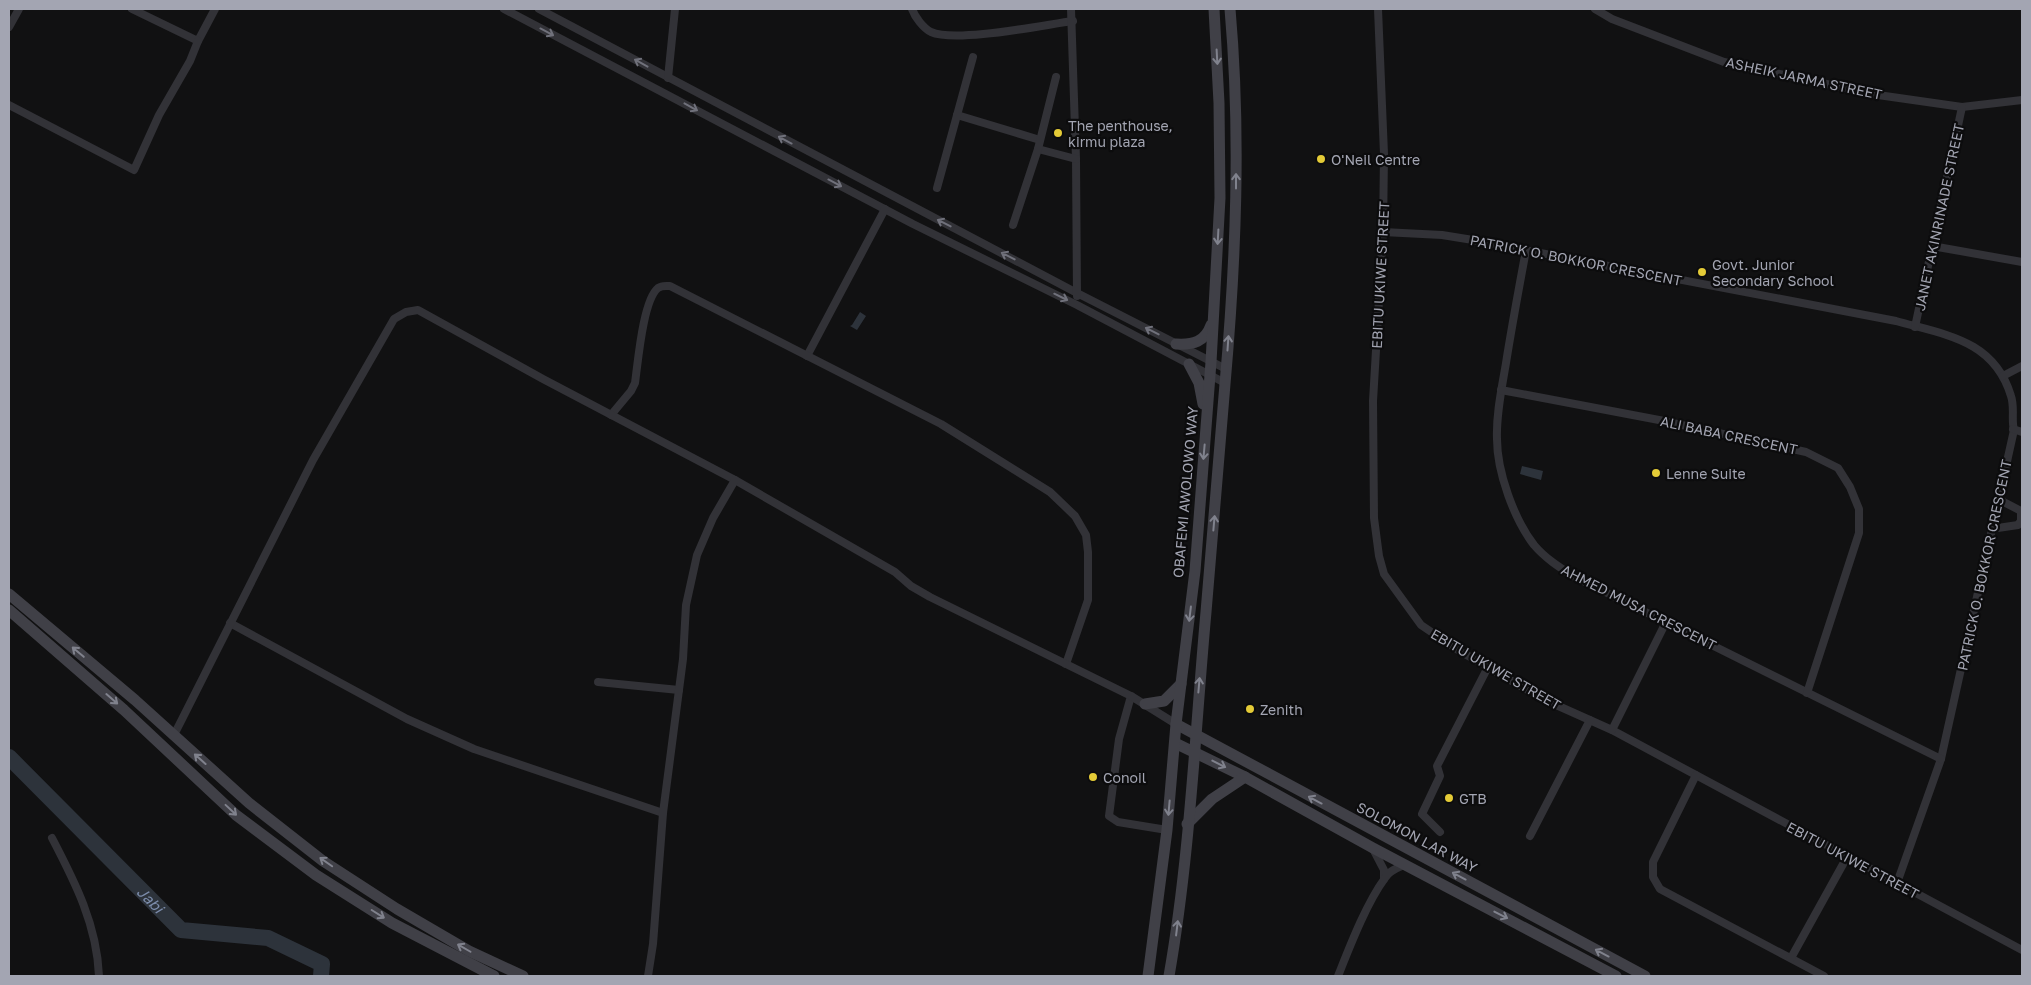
<svg xmlns="http://www.w3.org/2000/svg" width="2031" height="985" viewBox="0 0 2031 985" font-family="'Golos Text',sans-serif">
<rect width="100%" height="100%" fill="#111112"/>
<g fill="#2d333b">
<polygon points="860,312 866,316 857,330 850,326 852,325"/>
<polygon points="1522,466 1543,471 1541,480 1520,474"/>
</g>
<g fill="none" stroke-linecap="round" stroke-linejoin="round">
<path stroke="#2d333b" stroke-width="16" id="s1" d="M9,757l172,173 87,8 54,26 -1,12"/>
<g stroke="#323237" stroke-width="8">
<polyline points="132,9 198,41 215,9"/>
<polyline points="504,9 913,224 1077,305 1225,383"/>
<polyline points="539,9 1077,293 1226,369"/>
<path d="M912,9c3,8 11,19 19,23 25,11 112,-7 142,-11"/>
<polyline points="1071,9 1076,159 1077,296"/>
<polyline points="1378,9 1384,154 1383,232 1373,401 1374,518 1379,556 1384,574 1421,625 1458,650 1545,700 1612,730 2022,950"/>
<polyline points="1595,9 1612,19 1724,62 1878,95 1962,107 2022,100"/>
<polyline points="9,27 19,9"/>
<polyline points="668,78 675,9"/>
<polyline points="9,105 134,170 159,115 190,61 198,41"/>
<polyline points="957,115 1040,140"/>
<polyline points="1038,149 1076,159"/>
<polyline points="937,188 973,57"/>
<polyline points="1013,225 1038,149 1056,77"/>
<path d="M1383,232l59,3 31,5 423,81c50,14 98,19 115,75 4,12 0,24 3,34l-73,329 -44,124"/>
<polyline points="1932,246 2022,262"/>
<path d="M1526,250c-7,38 -14,75 -20,113 -4,24 -10,51 -9,76 0,33 17,80 37,106 11,13 25,22 39,31l368,183"/>
<polyline points="1915,327 1962,107"/>
<polyline points="807,356 885,209"/>
<polyline points="2003,376 2022,366"/>
<polyline points="1501,390 1659,420 1806,452 1838,468 1850,487 1859,509 1859,533 1807,693"/>
<path d="M611,415l20,-24 4,-8c3,-21 8,-83 23,-95 4,-3 8,-2 12,-2l271,138 109,68 25,24 11,19 2,17v48l-22,64"/>
<polyline points="2013,429 2022,432"/>
<polyline points="1991,529 2018,525 2021,521 2021,511 1998,499"/>
<polyline points="230,623 407,719 474,749 663,813"/>
<polyline points="598,682 679,690"/>
<polyline points="1131,696 1119,739 1109,816 1118,822 1167,830"/>
<polyline points="1612,730 1666,622"/>
<polyline points="174,735 313,460 394,319 406,312 418,310 543,379 735,480 895,572 911,586 930,597 1131,696 1176,724"/>
<polyline points="1696,775 1653,862 1653,877 1660,889 1824,976"/>
<polyline points="1440,832 1422,814 1440,776 1437,766 1488,667"/>
<polyline points="1530,836 1590,720"/>
<path d="M52,838c23,44 45,87 47,138"/>
<polyline points="1373,849 1384,870 1384,879"/>
<polyline points="1791,958 1847,857"/>
<polyline points="648,976 653,944 663,813 683,659 686,605 697,555 713,518 735,480"/>
<path d="M1338,976c12,-30 28,-72 47,-98 4,-7 12,-10 19,-13"/>
</g>
<g stroke="#404047" stroke-width="11">
<path d="M1176,344c17,1 29,-2 35,-19"/>
<polyline points="1189,364 1199,383 1203,404"/>
<polyline points="9,594 135,700 249,803 323,861 397,909 469,951 523,976"/>
<polyline points="9,610 124,710 236,815 316,875 392,923 494,976"/>
<polyline points="1145,704 1164,701 1181,684"/>
<polyline points="1176,724 1645,976"/>
<polyline points="1175,743 1245,777 1373,848 1616,976"/>
<polyline points="1187,824 1212,799 1245,777"/>
<polyline points="1148,976 1167,830 1176,724 1195,571 1211,362 1220,198 1219,103 1214,9"/>
<path d="M1169,976c21,-120 26,-243 37,-364 7,-76 12,-152 19,-228 11,-125 16,-250 5,-375"/>
</g>
</g>
<defs><path id="oneway-shaft" d="M-6 0H5M1.5-3L5.5 0L1.5 3" fill="none" stroke-width="1.6" stroke-linecap="round" stroke-linejoin="round" transform="scale(1.25)"/></defs>
<g stroke="#70717b">
<use href="#oneway-shaft" transform="translate(547 32) rotate(28)"/>
<use href="#oneway-shaft" transform="translate(641 63) rotate(-151)"/>
<use href="#oneway-shaft" transform="translate(691 107) rotate(29)"/>
<use href="#oneway-shaft" transform="translate(785 140) rotate(-152)"/>
<use href="#oneway-shaft" transform="translate(835 183) rotate(28)"/>
<use href="#oneway-shaft" transform="translate(944 223) rotate(-153)"/>
<use href="#oneway-shaft" transform="translate(1008 256) rotate(-153)"/>
<use href="#oneway-shaft" transform="translate(1061 297) rotate(26)"/>
<use href="#oneway-shaft" transform="translate(1152 331) rotate(-153)"/>
</g>
<g stroke="#80828d">
<use href="#oneway-shaft" transform="translate(1217 57) rotate(87)"/>
<use href="#oneway-shaft" transform="translate(1236 181) rotate(-90)"/>
<use href="#oneway-shaft" transform="translate(1218 237) rotate(93)"/>
<use href="#oneway-shaft" transform="translate(1228 343) rotate(-86)"/>
<use href="#oneway-shaft" transform="translate(1204 452) rotate(95)"/>
<use href="#oneway-shaft" transform="translate(1214 523) rotate(-85)"/>
<use href="#oneway-shaft" transform="translate(1190 614) rotate(97)"/>
<use href="#oneway-shaft" transform="translate(78 652) rotate(-140)"/>
<use href="#oneway-shaft" transform="translate(1199 685) rotate(-85)"/>
<use href="#oneway-shaft" transform="translate(112 699) rotate(41)"/>
<use href="#oneway-shaft" transform="translate(200 759) rotate(-138)"/>
<use href="#oneway-shaft" transform="translate(1219 764) rotate(27)"/>
<use href="#oneway-shaft" transform="translate(1315 800) rotate(-152)"/>
<use href="#oneway-shaft" transform="translate(1169 808) rotate(95)"/>
<use href="#oneway-shaft" transform="translate(231 810) rotate(43)"/>
<use href="#oneway-shaft" transform="translate(326 862) rotate(-145)"/>
<use href="#oneway-shaft" transform="translate(1459 876) rotate(-152)"/>
<use href="#oneway-shaft" transform="translate(378 914) rotate(32)"/>
<use href="#oneway-shaft" transform="translate(1501 915) rotate(27)"/>
<use href="#oneway-shaft" transform="translate(1177 928) rotate(-83)"/>
<use href="#oneway-shaft" transform="translate(464 948) rotate(-150)"/>
<use href="#oneway-shaft" transform="translate(1602 953) rotate(-152)"/>
</g>
<g fill="#e4cb37" stroke="#0c0c0d" stroke-width="2">
<circle cx="1058" cy="133" r="5"/>
<circle cx="1321" cy="159" r="5"/>
<circle cx="1702" cy="272" r="5"/>
<circle cx="1656" cy="473" r="5"/>
<circle cx="1250" cy="709" r="5"/>
<circle cx="1093" cy="777" r="5"/>
<circle cx="1449" cy="798" r="5"/>
</g>
<g text-anchor="middle" dominant-baseline="central" stroke-width="4.5" stroke-linejoin="round" paint-order="stroke">
<g font-size="14" fill="#a3a5b2" stroke="#0c0c0d">
<text transform="translate(1804 78) rotate(12)">ASHEIK JARMA STREET</text>
<text transform="translate(1939 217) rotate(-78)">JANET AKINRINADE STREET</text>
<text transform="translate(1576 260) rotate(11)">PATRICK O. BOKKOR CRESCENT</text>
<text transform="translate(1380 275) rotate(-87)">EBITU UKIWE STREET</text>
<text transform="translate(1729 435) rotate(12)">ALI BABA CRESCENT</text>
<text transform="translate(1185 492) rotate(-85)">OBAFEMI AWOLOWO WAY</text>
<text transform="translate(1984 565) rotate(-78)">PATRICK O. BOKKOR CRESCENT</text>
<text transform="translate(1639 607) rotate(27)">AHMED MUSA CRESCENT</text>
<text transform="translate(1496 669) rotate(30)">EBITU UKIWE STREET</text>
<text transform="translate(1417 837) rotate(28)">SOLOMON LAR WAY</text>
<text transform="translate(1853 860) rotate(28)">EBITU UKIWE STREET</text>
</g>
<g font-size="14" fill="#a3a5b2" stroke="#0c0c0d" text-anchor="start">
<text x="1068" y="125">The penthouse,<tspan x="1068" dy="16">kirmu plaza</tspan></text>
<text x="1331" y="159">O'Neil Centre</text>
<text x="1712" y="264">Govt. Junior<tspan x="1712" dy="16">Secondary School</tspan></text>
<text x="1666" y="473">Lenne Suite</text>
<text x="1260" y="709">Zenith</text>
<text x="1103" y="777">Conoil</text>
<text x="1459" y="798">GTB</text>
</g>
<g font-size="15" font-style="italic" fill="#7c8cab" stroke="#0c0c0d">
<text stroke="none"><textPath href="#s1" startOffset="201">Jabi</textPath></text>
</g>
</g>
<rect width="2031" height="985" fill="none" stroke="#a3a5b2" stroke-width="20"/>
</svg>
